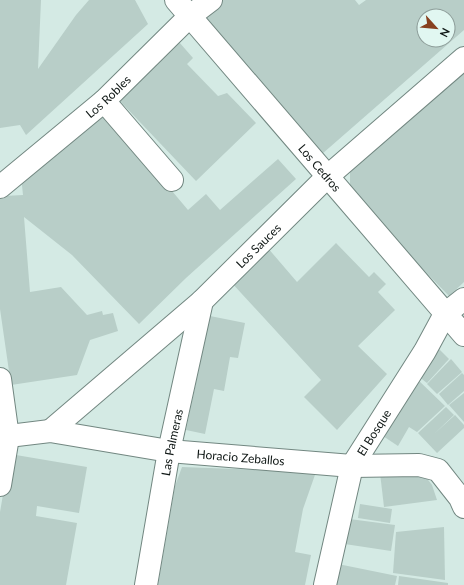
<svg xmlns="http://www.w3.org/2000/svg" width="464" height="585" viewBox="0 0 464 585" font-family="Lato,sans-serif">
<rect width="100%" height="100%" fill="#d4eae4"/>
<g fill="#b8cec8" fill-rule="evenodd">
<polygon points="0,0 41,0 38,69 76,15 89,0 135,0 148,24 26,135 20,125 0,128"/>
<path d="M219,0h136l4,5 7,-5h98v30l-142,124 -55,-66 -43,-37 -30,-32zM424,16h24v24h-24z"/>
<polygon points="179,42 193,58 187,64 218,96 227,93 256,123 196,181 118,99"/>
<polygon points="464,70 464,282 449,296 381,226 350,189 350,163"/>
<polygon points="103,109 188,210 206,194 220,210 278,159 296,179 186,278 139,324 72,255 24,217 30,292 61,287 87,315 102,311 103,315 113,313 118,331 90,340 77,375 11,385 0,309 0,199 4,196 23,195 21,176"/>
<polygon points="336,243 369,277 374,272 386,284 378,292 395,310 358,346 387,374 337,430 304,397 321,380 230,281 267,247 297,282"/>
<polygon points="210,316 245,323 238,358 230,357 224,391 214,389 205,434 186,430"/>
<polygon points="433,343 449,359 427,383 414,373"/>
<polygon points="451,359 462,372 437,394 427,384"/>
<polygon points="462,373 464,375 464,391 448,405 439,394"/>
<polygon points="416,378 445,406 417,432 409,427 398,446 383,436"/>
<polygon points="464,393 464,422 449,405"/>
<polygon points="446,407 454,415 434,434 455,415 464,425 464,428 437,453 418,433"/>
<polygon points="10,454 87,467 79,513 37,506 36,516 77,523 66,585 0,585 0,512"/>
<polygon points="182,467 316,472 303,509 295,552 311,555 305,585 158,585 175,486"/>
<polygon points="380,473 425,476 432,485 437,500 384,507"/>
<polygon points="360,504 392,509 390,523 358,518"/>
<polygon points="342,518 395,525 391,551 338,543"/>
<polygon points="444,527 445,580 393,573 396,532"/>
<polygon points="333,563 397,576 395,585 329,585"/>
<polygon points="399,576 448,583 448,585 398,585"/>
</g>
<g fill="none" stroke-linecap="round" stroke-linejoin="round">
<defs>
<g id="minor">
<path id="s1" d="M176,0l288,335"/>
<polyline points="104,101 172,180"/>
<path id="s2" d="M0,187l104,-86 86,-85 21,-16"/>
<polyline points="0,379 8,437 0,485"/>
<path id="s3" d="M50,431l152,-130 126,-125 136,-118"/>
<path id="s4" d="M0,437l50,-6 119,20 183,15 67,-1 19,5 22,28 4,9"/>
<path id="s5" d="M146,585l23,-134 33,-150"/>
<path id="s6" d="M325,585l27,-119 73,-115 20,-37 19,-15"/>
</g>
</defs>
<use href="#minor" stroke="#728781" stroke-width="24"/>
<use href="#minor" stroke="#fff" stroke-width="22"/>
</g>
<g text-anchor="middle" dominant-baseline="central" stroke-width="3.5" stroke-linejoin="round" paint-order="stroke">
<g font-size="12" fill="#0f1715" stroke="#e1f7f1">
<text stroke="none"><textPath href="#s2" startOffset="141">Los Robles</textPath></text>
<text stroke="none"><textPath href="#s1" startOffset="221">Los Cedros</textPath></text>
<text stroke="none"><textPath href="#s3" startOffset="279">Los Sauces</textPath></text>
<text stroke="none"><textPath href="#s6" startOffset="162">El Bosque</textPath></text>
<text stroke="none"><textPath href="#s5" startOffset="145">Las Palmeras</textPath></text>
<text stroke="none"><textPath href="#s4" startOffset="243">Horacio Zeballos</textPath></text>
</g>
</g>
<g transform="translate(436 28) rotate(117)"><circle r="19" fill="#e1f7f1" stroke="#8d9d99"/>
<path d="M0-3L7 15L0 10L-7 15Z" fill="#87401e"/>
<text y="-6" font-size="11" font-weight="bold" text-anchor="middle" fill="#0f1715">N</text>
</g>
</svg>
